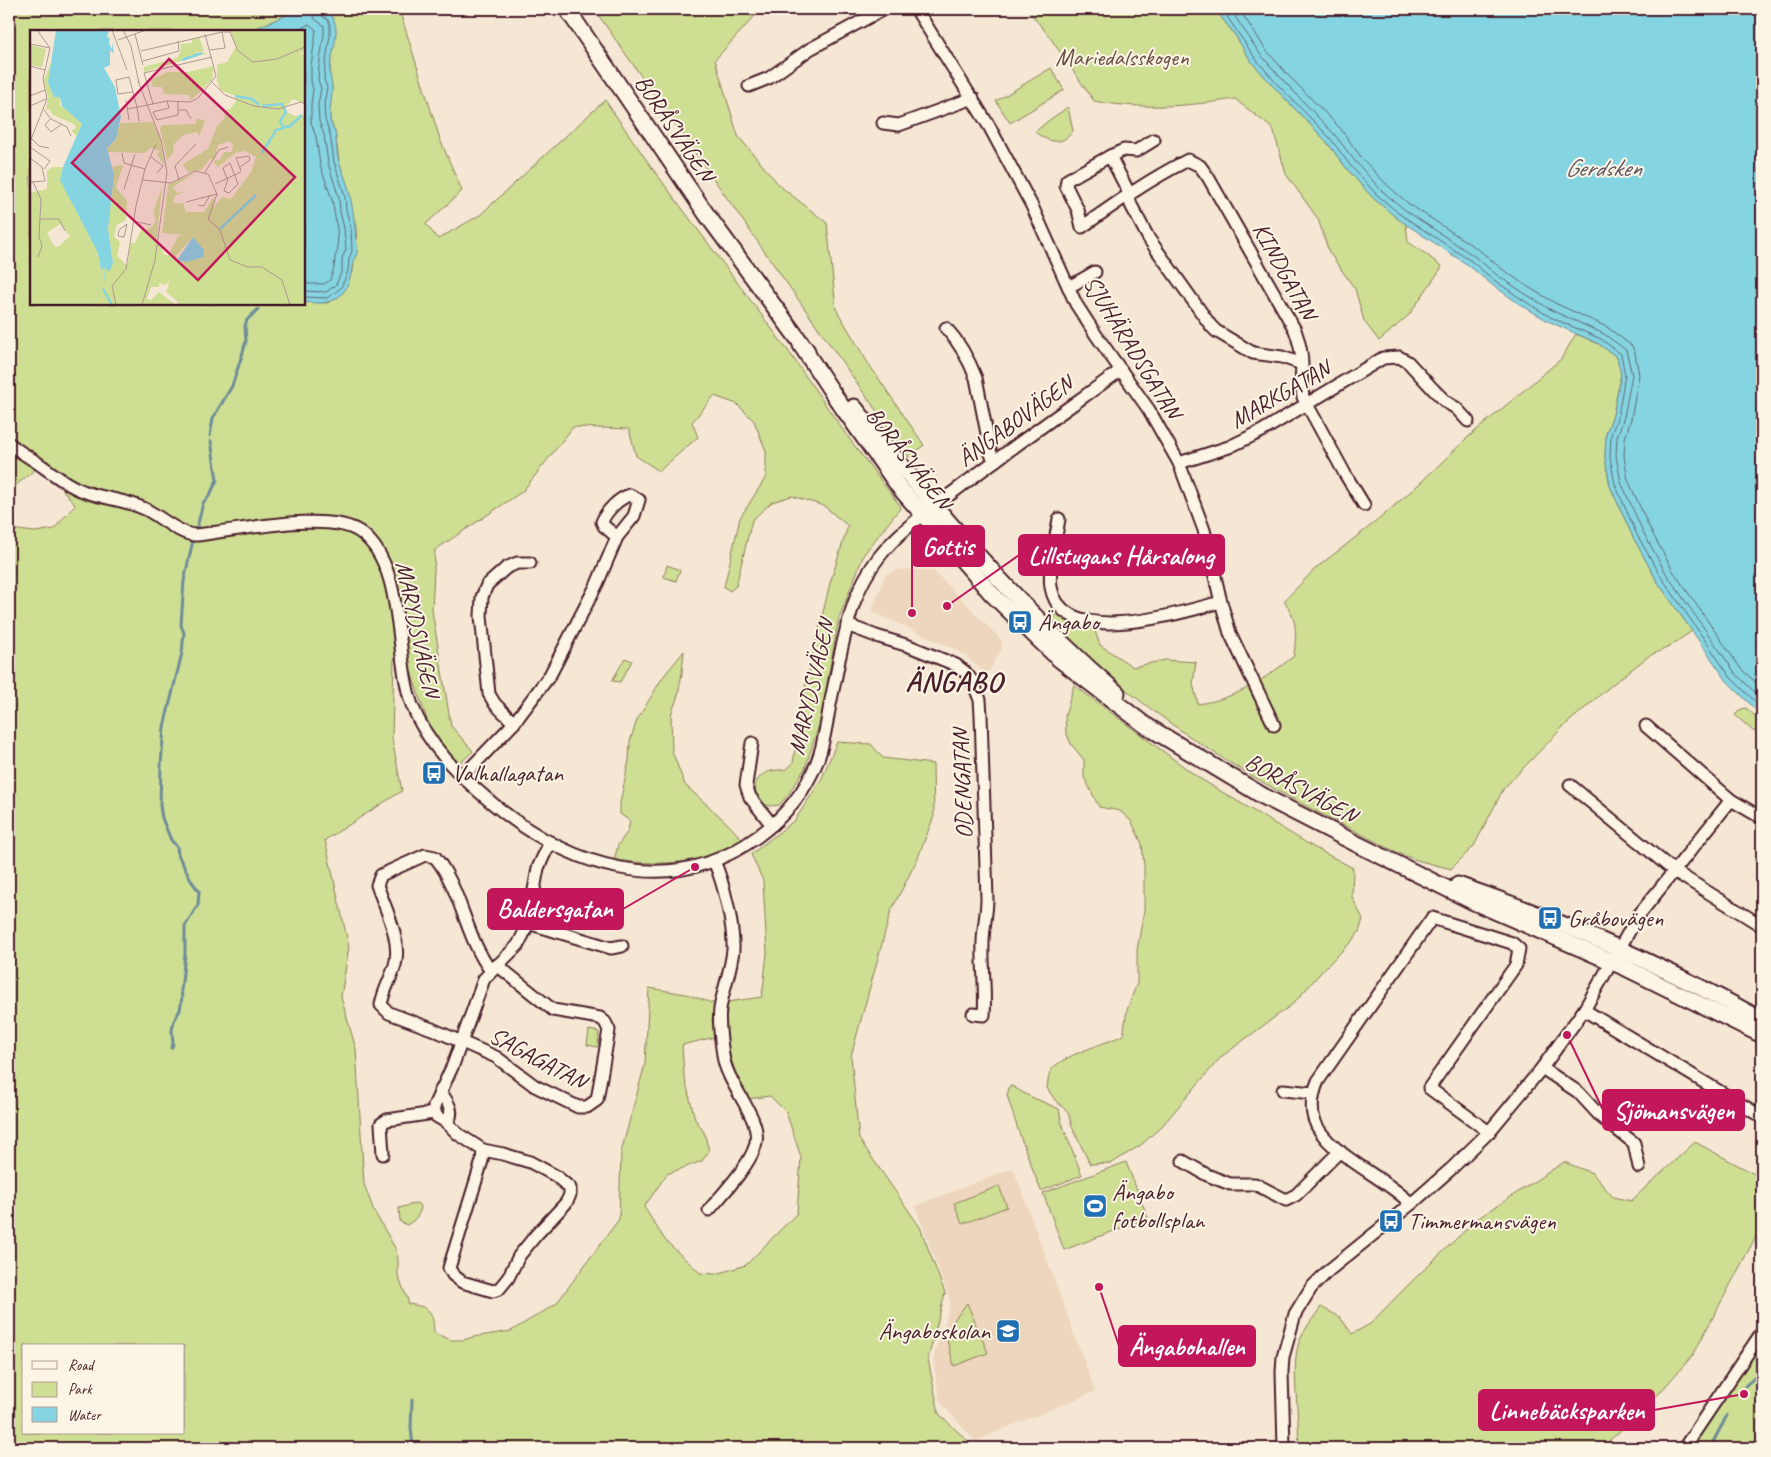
<svg xmlns="http://www.w3.org/2000/svg" width="1771" height="1457" viewBox="0 0 1771 1457" font-family="Caveat,sans-serif">
<rect width="100%" height="100%" fill="#f5e7d3"/>
<filter id="ink" filterUnits="userSpaceOnUse"><feTurbulence type="fractalNoise" baseFrequency=".02" numOctaves="2"/><feDisplacementMap in="SourceGraphic" scale="10" xChannelSelector="R" yChannelSelector="G"/><feConvolveMatrix kernelMatrix="1 2 1 2 8 2 1 2 1" color-interpolation-filters="sRGB"/></filter>
<g filter="url(#ink)">
<g fill="#edd6bd">
<polygon points="904,569 934,571 1002,641 1002,648 989,671 984,672 966,656 951,647 872,612 885,576 893,571"/>
<polygon points="1013,1168 1095,1391 975,1441 940,1402 933,1359 951,1303 915,1206"/>
</g>
<g fill="#cede92" stroke="#8c7e5e" fill-rule="evenodd">
<path d="M9,9h291l-50,22h-219v273h273v-2l24,1 25,-31 1,-12 3,-8 -1,-25 -5,-18 -1,-13 -11,-35 -4,-29 -5,-12 -1,-15 3,-17 -3,-10 3,-26 -7,-40 -5,-3h79l41,130 22,52 -36,33 12,15 42,-24 125,-115 47,68 137,184 56,81 56,74 -37,47 -25,64 -19,104 -15,46 -17,27 -9,10c-7,1 -14,2 -18,-4 -11,-13 -5,-26 10,-30 5,-2 11,0 16,-2 2,-2 4,-4 6,-6l8,-58 29,-122 18,-57 -24,-20 -32,-10 -20,6 -20,18 -16,66 -6,5 -6,-4 16,-69 26,-41v-26l-12,-30 -17,-17 -23,-8 -22,26 6,15 -39,34 -23,-15 -7,-27 -56,-2 -50,64 -88,59 -3,60 19,116 22,25 -14,13 -29,-35 -24,-72 -12,2 -2,80 10,52 -77,49 24,107 -8,50 15,52 8,135 10,27 21,37 3,10v18l10,24v4c23,3 25,7 26,29l17,7h12l10,-3 38,-6 45,-27 63,-85 2,-67 24,-88 4,-76 37,6 29,10 -3,16 3,17 -33,8 2,30 11,44 9,13 5,19 -7,10 -35,13 -23,33 21,33 35,33 16,1 30,-9 51,-52 4,-56 -15,-45 -16,-16 -22,3c-16,-32 -27,-61 -21,-97l35,-5 5,-44 -4,-72 -12,-27 44,-34 26,-40 16,-38 34,2 12,14 50,6 1,52 -17,44 -26,51 -40,145 8,83 61,88 25,66 -17,66 11,55 32,30 9,4h-971v-919l26,3 19,-3 21,-24 -16,-20 -21,-18 -29,24zM24,1346h160v87h-160z"/>
<polygon points="594,9 761,9 715,60 738,136 780,186 827,223 836,309 868,363 924,445 909,457"/>
<path d="M1027,9h188l20,26 16,26 23,26 52,54 21,28 26,29 33,26 2,18 18,12 16,13 -33,48 -30,26 -15,-20 -9,-32 -26,-37 -11,-33 -32,-45 -13,-45 -38,-30c-46,7 -95,11 -141,2l-45,-65z"/>
<polygon points="1051,68 1064,90 1010,123 996,101"/>
<path d="M1068,107l5,24c-11,15 -24,12 -38,1l13,-11z"/>
<path d="M1576,334l23,10 18,13 4,17 -8,41 -7,19 -1,23 5,29 23,51 24,44 35,50 -23,16 -20,9 -35,27 -51,44 -59,61 -30,58 -23,23c-13,-4 -27,-6 -40,-11 -24,-9 -48,-24 -72,-35 -103,-51 -211,-120 -290,-204l21,-11 20,9 10,28 33,22 32,-7 31,2 -3,22 5,20c40,-6 65,-24 96,-48 2,-23 4,-36 -10,-55l32,-33 62,-48 40,-35 48,-46 95,-80z"/>
<polygon points="667,565 680,570 676,581 664,577"/>
<path d="M684,651l-2,22 -4,22 -7,20 1,36 13,34 40,36 18,19c-8,4 -16,10 -24,13 -34,13 -70,11 -105,7l4,-15 10,-14 2,-10 -10,-7v-11l9,-43 1,-19 7,-21 26,-43z"/>
<polygon points="625,658 632,661 620,682 612,681"/>
<path d="M1074,685l125,93 116,70 38,20 -1,29 11,22 -4,13 -7,9 -28,28 -30,34 -73,54 -59,69 -21,19 -29,18 -22,1 -18,-37 -4,-15 -13,-12 -8,-12c1,-5 1,-12 3,-16 8,-16 56,-28 73,-37l4,-25 10,-27v-33l7,-40v-43l-2,-23 -10,-22 -12,-11 -21,-4 -15,-30v-17l-13,-16 -5,-12 -1,-16z"/>
<polygon points="1746,708 1761,721 1760,725 1754,732 1735,715 1741,709"/>
<polygon points="589,1030 599,1032 598,1047 587,1045"/>
<polygon points="1010,1085 1027,1095 1059,1109 1062,1124 1082,1175 1041,1191 1019,1133 1007,1095"/>
<path d="M1695,1142l63,34 4,13v36l-69,130 -45,51 -47,42h-303c3,-30 -9,-83 2,-108 5,-12 14,-23 21,-33l19,10 12,17 18,-10 38,-39 69,-66 87,-57 28,11 21,24 18,4z"/>
<polygon points="1126,1162 1148,1218 1064,1250 1043,1193"/>
<polygon points="999,1186 1007,1207 962,1224 954,1203"/>
<path d="M417,1203l4,4c-1,8 -7,14 -14,18l-7,-3 -1,-14z"/>
<polygon points="967,1303 988,1353 954,1366 945,1332"/>
<polygon points="1762,1339 1762,1448 1689,1448"/>
</g>
<g fill="#85d4e2" stroke="#6d8c99">
<path d="M300,9c12,0 28,-2 34,11 6,14 -3,34 -4,49 -1,7 2,12 2,18 1,10 -3,20 -2,31 0,5 3,9 5,14 2,10 1,21 4,30 4,11 9,22 11,33 3,15 5,30 6,45 0,4 2,8 1,11 0,4 -3,7 -4,11 -4,32 -15,45 -49,40v-271h-54z"/>
<polygon points="1215,9 1762,9 1762,716 1727,681 1657,581 1633,537 1610,486 1605,457 1606,434 1613,415 1621,374 1617,357 1599,344 1548,321 1518,303 1491,284 1468,265 1398,219 1373,198 1347,169 1326,141 1274,87 1251,61 1235,35"/>
</g>
<g fill="none" stroke-linecap="round" stroke-linejoin="round">
<g stroke="#626774" stroke-width="1">
<polyline points="1222,9 1255,58 1277,84 1330,138 1350,165 1376,194 1401,215 1471,261 1494,280 1520,298 1550,317 1601,339 1621,354 1625,375 1618,416 1611,435 1610,457 1615,484 1637,535 1662,578 1731,678 1762,708"/>
<polyline points="1230,9 1260,54 1282,79 1334,134 1355,161 1381,190 1405,210 1474,256 1497,275 1524,293 1553,311 1604,334 1626,350 1632,375 1624,417 1617,437 1616,456 1621,482 1643,532 1667,575 1736,674 1762,699"/>
<polyline points="1239,9 1266,50 1287,74 1340,128 1361,157 1386,184 1409,204 1479,250 1502,269 1528,287 1557,304 1607,327 1632,346 1635,353 1639,375 1631,419 1625,438 1624,456 1628,480 1650,529 1673,571 1741,669 1762,688"/>
<polyline points="296,31 309,24 316,30 311,66 311,81 313,89 311,105 311,122 316,137 320,165 332,199 337,229 338,249 335,257 334,268 330,280 324,284 304,284"/>
<polyline points="304,291 326,292 336,285 342,270 342,258 346,250 344,228 340,212 339,198 328,163 324,135 319,121 318,105 321,88 318,80 319,67 324,34 324,26 314,18 312,9"/>
<polyline points="304,297 327,298 341,288 348,271 349,259 352,251 351,228 346,210 345,196 334,162 330,134 325,120 324,104 327,88 324,79 325,67 330,35 330,24 328,20 319,14 318,9"/>
</g>
<g stroke="#6d8c99" stroke-width="3">
<polyline points="210,436 213,418 232,386 243,352 246,341 245,326 247,320 258,309"/>
<polyline points="196,532 203,503 210,495 217,480 211,441"/>
<polyline points="171,1048 173,1044 172,1030 174,1021 180,1010 182,997 181,991 185,954 185,926 198,905 199,891 192,882 178,855 177,847 171,840 162,818 160,806 161,764 164,727 182,653 184,633 181,625 184,581 193,540"/>
<polyline points="1745,1386 1762,1371"/>
<polyline points="412,1400 411,1427 413,1448"/>
<polyline points="1710,1448 1727,1415"/>
</g>
<defs>
<g id="minor">
<polyline points="916,9 989,126 1032,206 1076,304 1096,335 1149,410 1179,463 1204,530 1221,602 1230,633 1274,725"/>
<polyline points="749,86 769,78 810,49 884,9"/>
<polyline points="883,123 899,125 973,98"/>
<polyline points="1110,156 1124,150 1136,151 1154,140"/>
<polyline points="1069,287 1095,272"/>
<path d="M946,328c13,14 23,32 30,50l15,76 4,7"/>
<path d="M1302,364l-20,-7 -29,-4 -37,-22 -5,-5 -62,-87 -18,-34 -4,-16 -17,-33 -43,24 -1,6 12,24 4,17c34,-24 68,-48 106,-67l12,6 8,11 87,153c4,11 7,23 7,35 -1,12 -1,21 1,32l42,77 19,31"/>
<path d="M9,443c10,9 22,15 33,23 13,9 26,20 41,25 20,8 42,8 62,18 13,6 34,25 49,26 7,0 16,-2 24,-3 33,-4 115,-20 142,0 46,33 34,123 52,173 15,40 48,71 80,98 78,64 177,98 265,34 26,-19 48,-45 60,-75 6,-15 8,-30 11,-46 3,-19 8,-37 11,-56 9,-39 15,-71 40,-103 20,-26 47,-44 73,-64 55,-42 112,-82 169,-123"/>
<polyline points="1179,463 1229,447 1262,431 1383,358 1399,357 1408,362 1432,388 1446,402 1456,408 1468,421"/>
<path d="M1059,519c-3,19 -11,50 -8,68 11,64 131,25 170,15"/>
<path d="M847,625l29,11 33,10 47,19 9,7 8,10 7,18 1,15 6,184c0,15 -4,29 -4,44 -1,24 3,48 1,72l-11,-1"/>
<polyline points="514,723 495,704 489,694 481,616 482,597 487,585 506,568 517,563 530,563"/>
<polyline points="1646,726 1731,800 1762,818"/>
<polyline points="752,743 746,785 750,797 772,825"/>
<path d="M462,777l52,-54 36,-48 47,-91 20,-47 17,-21 5,-16 -9,-5c-11,3 -24,16 -28,27l2,4 13,11"/>
<polyline points="1570,785 1674,871 1762,926"/>
<polyline points="528,923 611,948 622,946"/>
<path d="M491,971c-26,-34 -29,-81 -56,-114l-10,-2 -44,20 -4,10c8,23 25,55 18,80 -4,14 -12,26 -14,40l8,8 43,16 64,28 39,29 43,21h9l10,-7 12,-70 -4,-8 -5,-4 -47,-8 -56,-45"/>
<polyline points="1584,1010 1762,1117"/>
<polyline points="1542,1068 1578,1092 1601,1117 1634,1143 1639,1167"/>
<polyline points="1283,1090 1313,1093"/>
<path d="M440,1091c6,9 17,22 6,31"/>
<polyline points="483,1150 482,1161 449,1268 453,1275 462,1282 493,1291 499,1289 508,1278 519,1256 536,1235 566,1203 570,1195 570,1188 556,1176 530,1162 503,1154 483,1150 458,1134 446,1122 436,1116 434,1106 453,1065 484,979 518,945 523,935 528,923 538,868 550,842"/>
<polyline points="383,1154 381,1124 387,1120 434,1113"/>
<polyline points="1183,1161 1207,1175 1230,1184 1255,1184 1286,1200 1296,1195 1340,1151"/>
<path d="M1411,1204c-25,-27 -87,-51 -97,-85 -4,-13 -1,-26 4,-38l114,-163 80,25 7,6 -3,16 -87,123 60,44"/>
<path d="M709,1210c13,-15 44,-48 47,-68 5,-26 -30,-58 -33,-87 -2,-15 -5,-31 -3,-46 3,-20 11,-38 13,-59 1,-24 -9,-66 -19,-89"/>
<polyline points="1284,1448 1282,1372 1283,1357 1295,1314 1311,1288 1328,1271 1411,1204 1451,1169 1489,1132 1542,1068 1584,1010 1638,916 1731,800"/>
<polyline points="1684,1448 1762,1332"/>
</g>
<g id="major">
<polyline points="567,9 707,215 807,351"/>
<polyline points="801,345 838,401 899,487 992,594 1059,659 1145,725 1263,796 1355,843 1474,902 1624,967 1762,1035"/>
<path d="M854,407c81,102 164,201 263,286"/>
<path d="M1458,885c105,36 206,81 304,135"/>
</g>
</defs>
<use href="#minor" stroke="#4a1f2b" stroke-width="15"/>
<use href="#major" stroke="#4a1f2b" stroke-width="19"/>
<use href="#minor" stroke="#fcf5e5" stroke-width="11"/>
<use href="#major" stroke="#fcf5e5" stroke-width="15"/>
</g>
</g>
<defs>
<symbol id="bus-square" viewBox="-11 -11 22 22"><rect x="-9" y="-9" width="18" height="18" rx="4" fill="#1f6fb2" stroke="#fcf5e5"/><path d="M-5-6H5V4H4V6H2V4H-2V6H-4V4H-5ZM-3.5-4V0h7V-4ZM-3.5 1.2v1.5H-2V1.2ZM2 1.2v1.5H3.5V1.2Z" fill="#fff"/></symbol>
<symbol id="stadium-square" viewBox="-11 -11 22 22"><rect x="-9" y="-9" width="18" height="18" rx="4" fill="#1f6fb2" stroke="#fcf5e5"/><path d="M0-5a6.5 5 0 1 0 0 10a6.5 5 0 1 0 0-10ZM-3.5-1.8h7v3.6h-7Z" fill="#fff"/></symbol>
<symbol id="school-square" viewBox="-11 -11 22 22"><rect x="-9" y="-9" width="18" height="18" rx="4" fill="#1f6fb2" stroke="#fcf5e5"/><path d="M0-5L7-2L0 1L-7-2ZM-4 1L0 2.5L4 1V4Q0 6-4 4Z" fill="#fff"/></symbol>
</defs>
<g fill-rule="evenodd">
<use href="#bus-square" x="1006" y="608" width="28" height="28"/>
<use href="#bus-square" x="420" y="759" width="28" height="28"/>
<use href="#bus-square" x="1536" y="904" width="28" height="28"/>
<use href="#stadium-square" x="1081" y="1192" width="28" height="28"/>
<use href="#bus-square" x="1377" y="1207" width="28" height="28"/>
<use href="#school-square" x="994" y="1317" width="28" height="28"/>
</g>
<g text-anchor="middle" dominant-baseline="central" stroke-width="4" stroke-linejoin="round" paint-order="stroke">
<g font-size="24" fill="#6b4f45" stroke="#fcf5e5">
<text x="1122" y="57">Mariedalsskogen</text>
</g>
<g font-size="24" fill="#4a1f2b" stroke="#fcf5e5">
<text transform="translate(675 128) rotate(56)">BORÅSVÄGEN</text>
<text transform="translate(1285 271) rotate(61)">KINDGATAN</text>
<text transform="translate(1133 347) rotate(58)">SJUHÄRADSGATAN</text>
<text transform="translate(1280 394) rotate(-30)">MARKGATAN</text>
<text transform="translate(1015 421) rotate(-36)">ÄNGABOVÄGEN</text>
<text transform="translate(909 458) rotate(52)">BORÅSVÄGEN</text>
<text transform="translate(418 629) rotate(78)">MARYDSVÄGEN</text>
<text transform="translate(811 687) rotate(-77)">MARYDSVÄGEN</text>
<text transform="translate(962 784) rotate(-92)">ODENGATAN</text>
<text transform="translate(1301 788) rotate(28)">BORÅSVÄGEN</text>
<text transform="translate(538 1058) rotate(28)">SAGAGATAN</text>
</g>
<g font-size="24" fill="#4a1f2b" stroke="#fcf5e5" text-anchor="start">
<text x="1038" y="622">Ängabo</text>
<text x="452" y="773">Valhallagatan</text>
<text x="1568" y="918">Gråbovägen</text>
<text x="1112" y="1192">Ängabo<tspan x="1112" dy="28">fotbollsplan</tspan></text>
<text x="1408" y="1221">Timmermansvägen</text>
<text x="990" y="1331" text-anchor="end">Ängaboskolan</text>
</g>
<g font-size="25" font-style="italic" fill="#5c5562" stroke="#fcf5e5">
<text x="1603" y="168">Gerdsken</text>
</g>
<g font-size="29" font-weight="bold" letter-spacing="1" fill="#4a1f2b" stroke="#fcf5e5">
<text x="954" y="681">ÄNGABO</text>
</g>
</g>
<g transform="translate(30 30)">
<rect width="275" height="275" fill="#f5e7d3"/>
<path d="M189,0h86v19l-6,6 6,-2v51l-12,-5 -8,8 2,5 8,4 10,-1v190h-129l2,-3 -12,-10 4,-12 -5,5 -6,-2v4h-8l-4,12 4,1 8,-8 17,13h-146v-112l17,-4v-18l5,-4h11l-1,16 36,70 3,17 4,-2 -2,17 3,-17 7,-6 -5,-33 5,-63 10,-1 -7,22 11,14 -1,19 -9,5 -3,11 6,6 -3,14 8,8h3l2,-21h5l6,-13 10,-2 4,-6 -1,-12 8,-23 -6,58 5,-1 3,11h5l9,-19 5,-1 -21,-2 6,-48 28,-13 -23,15 4,6 9,-2 -11,5 -2,7h10l3,9h18l10,-16v11l8,-10 9,2 20,-27 5,-15 -11,-6 -10,2 -17,14 -4,-5 2,-3 3,2 5,-9h8l1,-8 -4,-3 -11,4 -3,14h-5l-9,11 -13,2 -5,-8 25,-15 9,-23 8,-8 -1,-8 6,-1 6,-8v-5l-16,-6 -3,-9v-16l10,-3 9,-15 -6,-17zM30,194l10,12 -12,11 -4,-1 -7,-13zM163,207l10,13 1,7 -20,5 -7,-2 -1,-4zM169,7l5,14 -10,2h14l-64,19v-5l33,-9 4,-8 -1,-6 12,-1 -1,-4zM0,15l16,4 -4,18 -12,-2zM23,28l-5,25 6,14h6v8l19,15 3,4 -5,12 -6,-5 5,-3 -2,-4 -21,-9 -4,-6 -3,1 2,-12 -4,-18zM184,36l-2,14 -21,20 -2,-5 -25,-1 -2,-7h-9l-2,-7 17,-8h20zM167,88l8,3 -6,15 -2,-4 -14,3 -10,10v8l-6,7 -7,-31 2,-4 33,-1zM123,92l7,16 5,29 -8,-13 3,-3 -5,-2 -5,-1 -5,5 -37,-1 -1,-4 9,-9 4,-16z" fill="#cede92" fill-rule="evenodd"/>
<path d="M26,0h53l-2,8 3,-1 -1,6 3,7v-8l2,12 -4,-4v15l-6,3 11,19 6,30 -5,22 -9,9 7,27 -6,54 5,34 -4,9 -3,-4 -3,21 2,-21 -4,2 -3,-17 -38,-73 3,-13 19,-43 -20,-18 -2,-9h-6l-6,-14zM163,207l10,12 1,8 -18,5 -9,-2z" fill="#85d4e2"/>
<path fill="none" stroke="#85d4e2" stroke-width="2.5" d="M152,30l20,-7M205,66l17,3 7,6M255,96l4,1 13,-12M232,123l14,-23 8,-2 -4,-7 6,-9 -4,-8 -20,2M190,199l36,-34M73,259l9,16"/>
<path fill="none" stroke="#b19790" stroke-width="1" d="M82,0l15,40M93,0l8,16 8,37M105,4l8,31M88,10l28,-10M0,14l20,4M180,20l15,-2 -3,-16M111,21l81,-19h8l8,19 15,11 24,-3 28,-12M113,31l36,-10 -1,-10M0,36l15,4M108,51l23,59 6,32 -12,88 -13,45M182,52l13,13 29,11 24,3 23,-7 4,2M103,62l-15,2 -2,-14 13,-3 8,30 2,14M0,66l15,-6M96,70l3,20M137,71l2,7 -16,4 4,8 21,-5v-14M123,74l-9,-31 68,-16M0,76l16,-7M98,79l39,-8 23,1 8,-4 18,-22 -11,-42M14,80l7,9 16,8 4,9M149,80h7l5,9M20,89l-5,6 6,7 11,-8M2,109l7,7 10,2M0,112l17,-43 -4,-20 7,-31 -13,-18M0,117l20,14 -6,8M92,123l2,10 21,6M121,127l12,9 -6,7M0,128l12,9 3,14 -15,1M210,137l10,-7 -1,-4 -13,2 5,13M175,142l14,-22 9,-3M197,149l-4,-11 7,-5 8,21 -9,9 -5,-2 4,-12M113,150l28,3 24,-12 13,3 9,20 -9,25 12,11 10,30 18,7h14l20,13 8,25M149,150l-4,-14 21,-22M3,152l8,17 -2,38 3,9 -4,11M185,154l26,-12M94,159l11,-35M156,172l31,-8M168,175l6,1 6,-11M10,189h19l6,12M103,191l18,4M97,194l-3,13 -6,-1 1,-6zM86,275l-4,-19 14,-17 10,-63 9,-37 11,-25"/>
<path fill="#c2185b" fill-opacity="0.15" stroke="#c2185b" stroke-width="2.5" d="M139,29l126,118 -97,103 -126,-117z"/>
<rect width="275" height="275" fill="none" stroke="#4a1f2b" stroke-width="2.5"/>
</g>
<path fill="none" stroke="#c2185b" stroke-width="2" d="M912 613L912 546M947 606L1019 555M695 867L623 909M1567 1035L1603 1110M1099 1287L1119 1346M1744 1394L1654 1410"/>
<g fill="#c2185b" stroke="#fcf5e5" stroke-width="2">
<circle cx="912" cy="613" r="5"/>
<circle cx="947" cy="606" r="5"/>
<circle cx="695" cy="867" r="5"/>
<circle cx="1567" cy="1035" r="5"/>
<circle cx="1099" cy="1287" r="5"/>
<circle cx="1744" cy="1394" r="5"/>
</g>
<g fill="#c2185b" stroke="#c2185b" stroke-width="2">
<rect x="912" y="526" width="72" height="40" rx="5"/>
<rect x="1019" y="535" width="205" height="40" rx="5"/>
<rect x="488" y="889" width="135" height="40" rx="5"/>
<rect x="1603" y="1090" width="141" height="40" rx="5"/>
<rect x="1119" y="1326" width="136" height="40" rx="5"/>
<rect x="1479" y="1390" width="175" height="40" rx="5"/>
</g>
<g font-size="25" text-anchor="middle" font-weight="bold" fill="#fff">
<text x="948" y="555">Gottis</text>
<text x="1121" y="564">Lillstugans Hårsalong</text>
<text x="555" y="917">Baldersgatan</text>
<text x="1674" y="1119">Sjömansvägen</text>
<text x="1187" y="1355">Ängabohallen</text>
<text x="1567" y="1419">Linnebäcksparken</text>
</g>
<rect width="1771" height="1457" fill="none" stroke="#fcf5e5" stroke-width="30"/>
<rect x="15" y="15" width="1741" height="1427" fill="none" stroke="#4a1f2b" stroke-width="2" filter="url(#ink)"/>
<rect x="22" y="1344" width="162" height="90" fill="#fcf5e5" stroke="#b59f9b"/>
<rect x="32" y="1361" width="25" height="8" fill="#fcf5e5" stroke="#b59f9b"/>
<text x="68" y="1370" font-size="15" fill="#4a1f2b">Road</text>
<rect x="32" y="1382" width="25" height="15" fill="#cede92" stroke="#b59f9b"/>
<text x="68" y="1394" font-size="15" fill="#4a1f2b">Park</text>
<rect x="32" y="1407" width="25" height="15" fill="#85d4e2" stroke="#b59f9b"/>
<text x="68" y="1420" font-size="15" fill="#4a1f2b">Water</text>
</svg>
